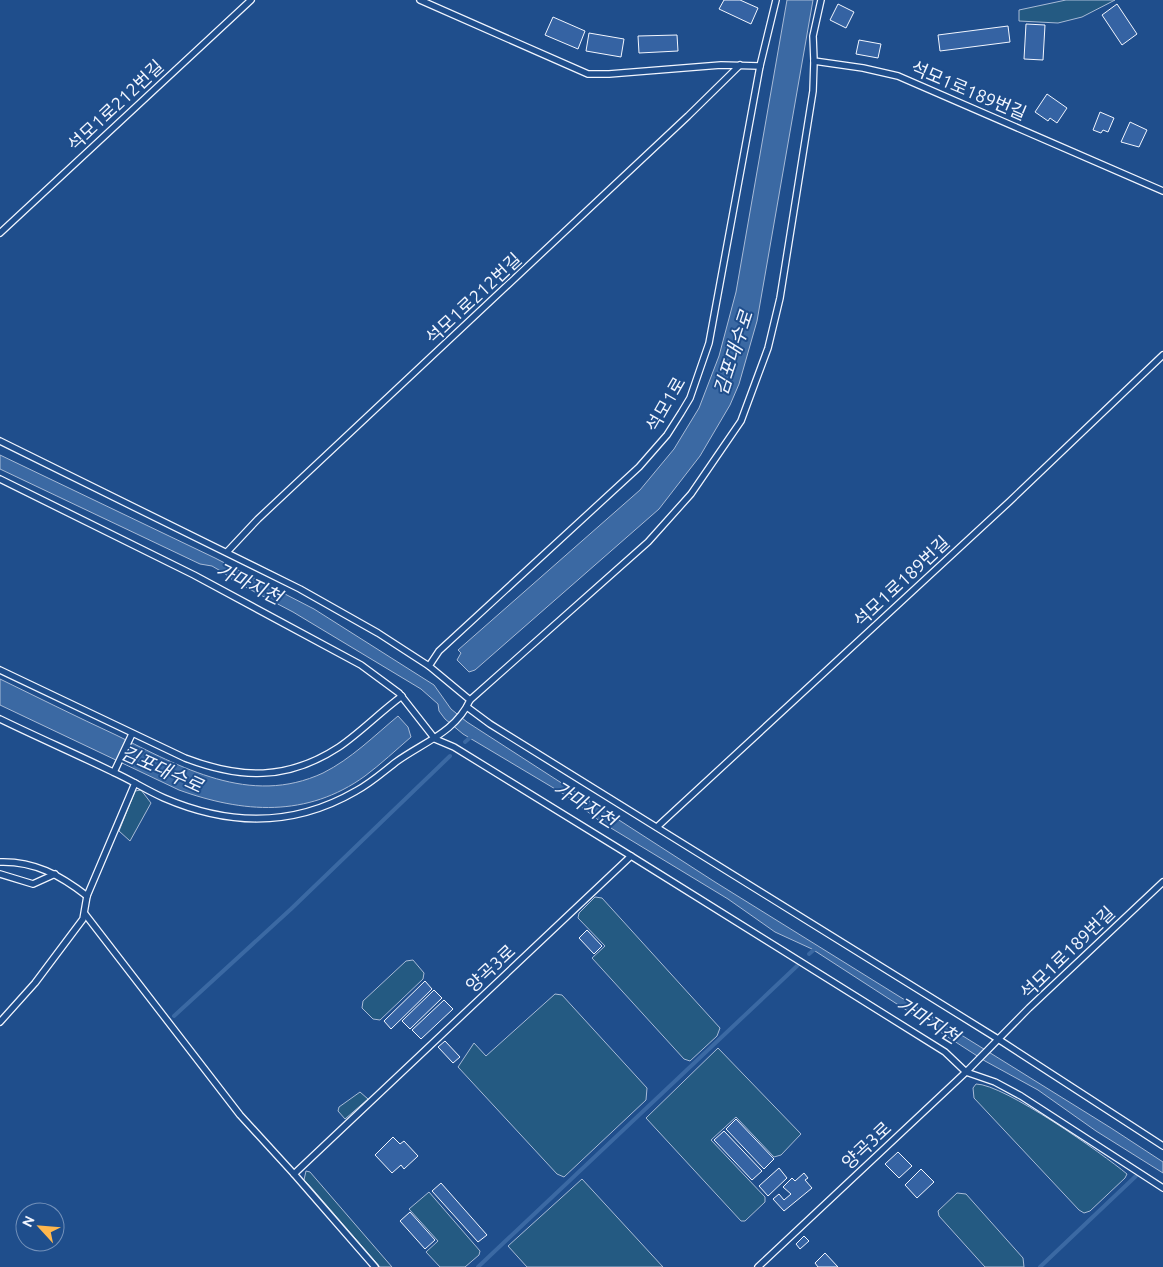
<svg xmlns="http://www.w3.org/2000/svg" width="1163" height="1267" viewBox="0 0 1163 1267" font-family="Ubuntu,'Noto Sans KR',sans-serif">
<rect width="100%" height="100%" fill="#1f4e8c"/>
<g fill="#245a82" stroke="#a8bbd7">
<polygon points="1066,0 1115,0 1082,17 1058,23 1019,21 1019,10"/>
<polygon points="141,790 151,803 130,841 119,831 135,791"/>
<polygon points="595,897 602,898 720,1028 717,1036 690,1061 684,1059 592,958 605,946 578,918 579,913"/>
<polygon points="413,960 424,973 423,979 380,1020 373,1019 362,1008 363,1001 406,961"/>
<polygon points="555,994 562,995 647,1088 646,1100 564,1177 557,1174 458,1067 474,1043 486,1056"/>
<polygon points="718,1048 801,1134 781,1155 774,1157 736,1117 711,1140 765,1197 765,1202 745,1221 741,1221 646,1118"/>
<path d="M976,1084c28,0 127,70 151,90l-2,4 -35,33 -6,2 -5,-3 -105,-112 -1,-10z"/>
<polygon points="360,1092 368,1099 345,1119 338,1111 339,1107"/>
<polygon points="306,1171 310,1172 392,1267 380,1267 309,1185 304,1180"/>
<polygon points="582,1179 663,1267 527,1267 508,1246"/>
<polygon points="429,1192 480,1251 479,1255 465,1267 440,1267 426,1252 438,1241 409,1209"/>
<polygon points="957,1193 966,1194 1023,1258 1024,1267 985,1267 939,1216 938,1211"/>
</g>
<g fill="#3b69a3" stroke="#a8bbd7">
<polygon points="787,0 813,0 757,321 739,384 730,405 700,456 659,509 475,670 469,672 457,660 461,653 458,650 640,490 674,449 699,408 719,356 736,292"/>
<polygon points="0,455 215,558 314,609 434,685 451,709 467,722 715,882 1111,1128 1163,1162 1163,1173 1096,1131 1038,1090 985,1061 812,949 775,932 728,899 601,822 567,796 463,734 445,719 439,711 438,704 421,689 293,612 234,581 224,573 212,566 200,564 0,469"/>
<path d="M0,679c39,19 77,38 116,56 65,32 134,72 207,38 28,-14 51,-37 75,-57l10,11 3,10c-15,13 -30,27 -46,39 -58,42 -122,37 -186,14l-179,-85z"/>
</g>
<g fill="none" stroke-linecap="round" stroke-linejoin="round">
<g stroke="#3b69a3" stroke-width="4">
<polyline points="465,742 473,735"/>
<polyline points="809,954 816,948"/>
<polyline points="174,1016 291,909 450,756"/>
<polyline points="478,1267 797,966"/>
<polyline points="1040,1267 1136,1176"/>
</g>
</g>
<g fill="#3563a3" stroke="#f2f6ff">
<polygon points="724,0 740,0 758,8 751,24 719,9"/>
<polygon points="838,4 854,12 846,28 830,20"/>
<polygon points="1117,4 1137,34 1122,45 1102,15"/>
<polygon points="553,17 585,31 578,49 545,35"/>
<polygon points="1026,24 1045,25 1043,60 1024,59"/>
<polygon points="1008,26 1010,42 940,51 938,35"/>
<polygon points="589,33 624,39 621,57 586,51"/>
<polygon points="677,35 678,51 639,53 638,36"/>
<polygon points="859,40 881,44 878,58 856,54"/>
<polygon points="1047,94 1067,108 1057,123 1050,118 1048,121 1035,112"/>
<polygon points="1100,112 1114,118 1108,132 1103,130 1101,133 1093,130"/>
<polygon points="1130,122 1147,130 1139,147 1121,142"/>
<polygon points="587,930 602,946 594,954 579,938"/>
<polygon points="425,981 432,989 391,1029 384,1021"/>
<polygon points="434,990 442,998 410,1029 402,1021"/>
<polygon points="444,1000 453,1009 421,1039 412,1030"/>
<polygon points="445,1041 460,1057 453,1063 438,1047"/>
<polygon points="736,1119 774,1159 764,1169 726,1129"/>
<polygon points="724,1131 762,1171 752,1180 714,1140"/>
<polygon points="393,1137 400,1144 404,1141 418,1156 404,1169 401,1165 392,1173 375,1155"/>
<polygon points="898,1152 912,1166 899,1178 885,1164"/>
<polygon points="779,1168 787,1178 768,1196 759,1186"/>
<polygon points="921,1169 934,1182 917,1198 905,1185"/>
<polygon points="804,1173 808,1178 805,1180 812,1188 784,1211 773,1199 779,1194 784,1200 791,1194 783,1187 792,1178 795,1181"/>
<polygon points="441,1183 487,1235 478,1242 432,1191"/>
<polygon points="410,1212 435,1240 425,1249 400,1221"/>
<polygon points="804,1236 809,1241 800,1249 796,1244"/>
<polygon points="825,1253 838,1267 818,1267 815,1263"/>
</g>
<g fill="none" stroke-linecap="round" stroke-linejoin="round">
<defs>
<g id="service">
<polyline points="420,0 588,74 609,74 721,65 760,66"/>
<polyline points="821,0 813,36 814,61 863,68 898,76 1163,191"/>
<polyline points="0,233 251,0"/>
<polyline points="0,441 300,589 378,633 429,666"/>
<polyline points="0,479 194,575 361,665 399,693 435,739 454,747 631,856 294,1174 375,1267"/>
<polyline points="227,552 258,519 688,116 740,65"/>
<path d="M0,670l185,88c55,21 102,23 154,-11 22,-15 41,-35 63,-51"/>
<polyline points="470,700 648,542 691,494 741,421 768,348 780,298 813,91 814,61"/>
<polyline points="467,707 490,724 998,1039 1163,1146"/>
<path d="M0,719c37,18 76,35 113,53 18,8 33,18 51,26 65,28 130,29 192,-7 15,-8 27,-19 40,-29 26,-19 60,-30 74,-62l-41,-34 10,-15 200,-184 28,-32 14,-22 9,-15 19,-55 51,-277 16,-66"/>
<polyline points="114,772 132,734"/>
<polyline points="657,827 1009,502 1163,355"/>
<polyline points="631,856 945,1052 966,1072 995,1082 1021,1096 1163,1188"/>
<path d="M0,862c34,-1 60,13 87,34"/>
<polyline points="0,874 33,884 55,874"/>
<polyline points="85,914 240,1115 294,1174"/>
<polyline points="0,1022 35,983 83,919 87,896 135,783"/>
<polyline points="758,1267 966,1072 1029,1008 1163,882"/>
</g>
</defs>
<use href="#service" stroke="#f2f6ff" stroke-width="8"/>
<use href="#service" stroke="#1f4e8c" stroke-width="5.5"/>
</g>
<g text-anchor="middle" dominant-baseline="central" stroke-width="4" stroke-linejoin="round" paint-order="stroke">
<g font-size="18" fill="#f2f6ff" stroke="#1f4e8c">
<text transform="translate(969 90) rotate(23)">석모1로189번길</text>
<text transform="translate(115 105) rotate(-43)">석모1로212번길</text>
<text transform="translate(473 298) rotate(-43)">석모1로212번길</text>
<text transform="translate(665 404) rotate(-60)">석모1로</text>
<text transform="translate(901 581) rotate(-43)">석모1로189번길</text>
<text transform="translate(1067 952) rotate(-44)">석모1로189번길</text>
<text transform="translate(490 968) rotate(-43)">양곡3로</text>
<text transform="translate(866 1145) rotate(-43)">양곡3로</text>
</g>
<g font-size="19" font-style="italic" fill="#f2f6ff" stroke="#1f4e8c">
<text transform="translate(733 353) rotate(-72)">김포대수로</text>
<text transform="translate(249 583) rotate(26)">가마지천</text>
<text transform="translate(162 769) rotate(24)">김포대수로</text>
<text transform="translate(585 804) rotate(32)">가마지천</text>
<text transform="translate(928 1020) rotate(32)">가마지천</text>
</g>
</g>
<g transform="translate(40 1227) rotate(296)"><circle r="24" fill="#1f4e8c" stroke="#7391ba"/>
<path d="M0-4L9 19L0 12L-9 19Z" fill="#ffb74d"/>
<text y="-8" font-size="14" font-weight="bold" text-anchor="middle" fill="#f2f6ff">N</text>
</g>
</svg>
